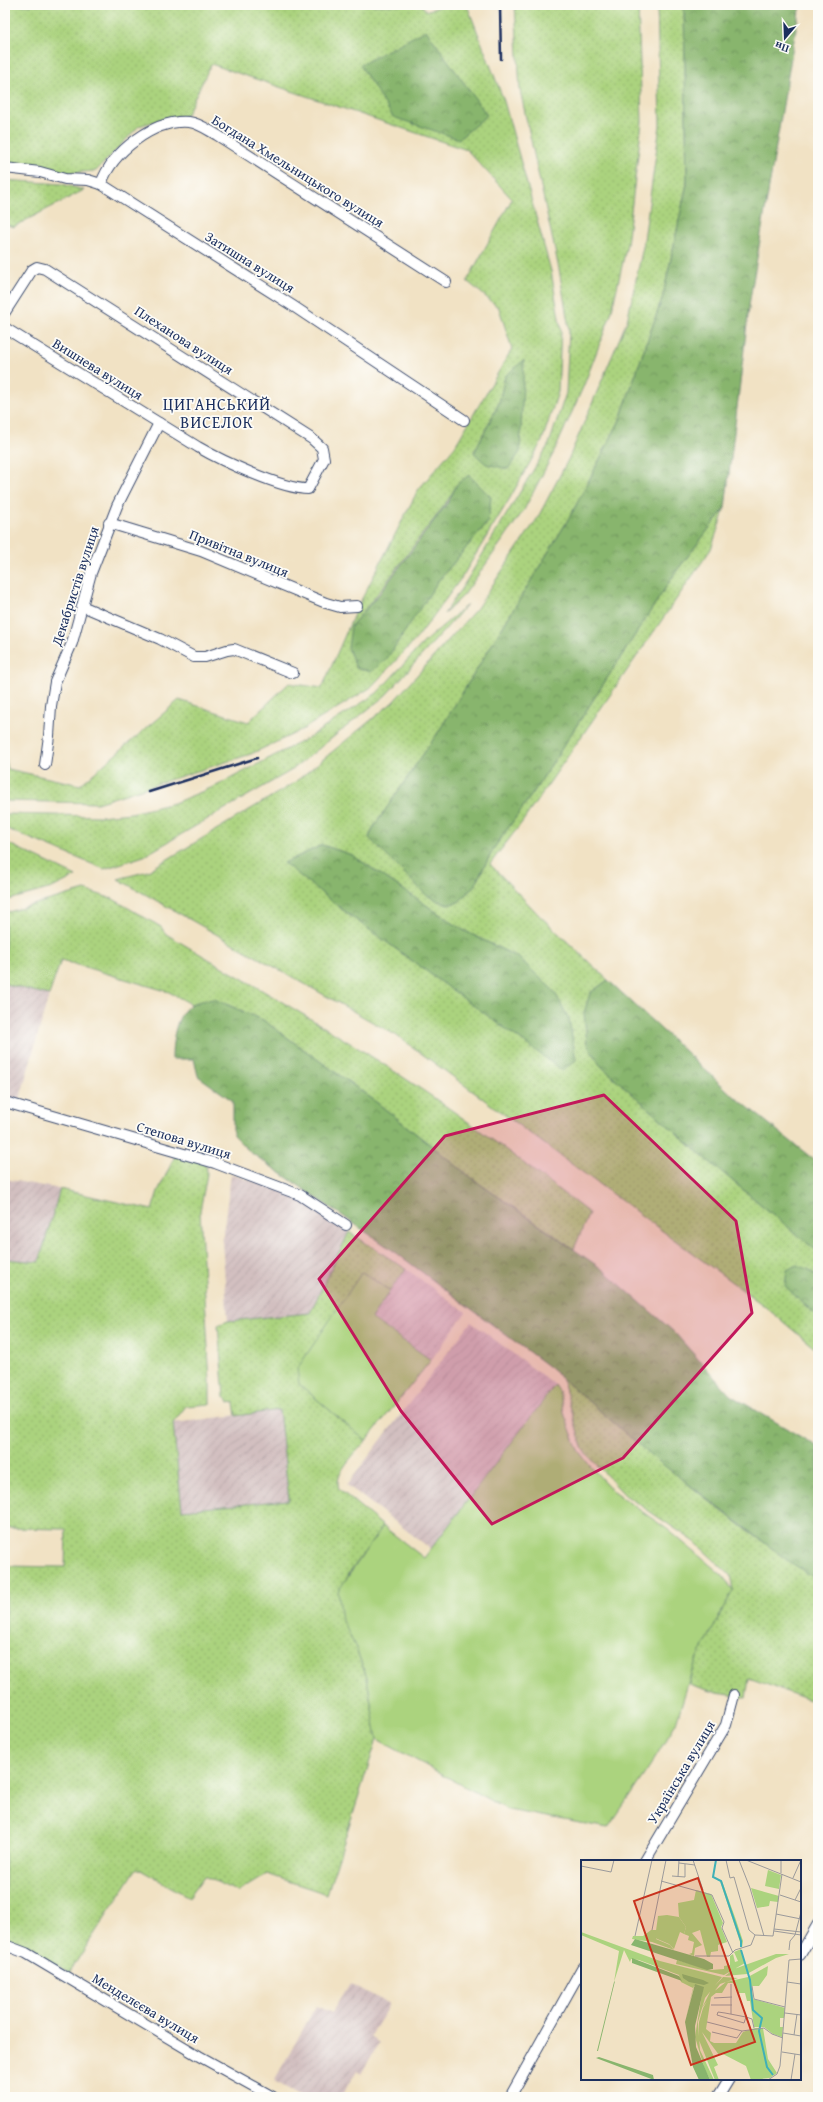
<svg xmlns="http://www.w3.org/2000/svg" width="823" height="2102" viewBox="0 0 823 2102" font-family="'Gentium Book Plus',serif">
<defs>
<pattern id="industrial-furrows" width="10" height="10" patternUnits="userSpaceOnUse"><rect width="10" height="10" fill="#d2bfc0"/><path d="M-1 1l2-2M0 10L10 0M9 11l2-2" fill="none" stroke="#b4a4a7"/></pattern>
<pattern id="grass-dots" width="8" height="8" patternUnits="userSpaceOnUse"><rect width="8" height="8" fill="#abd37e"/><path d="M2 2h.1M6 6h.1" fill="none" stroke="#93b56f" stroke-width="1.8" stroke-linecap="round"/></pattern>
<pattern id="forest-crowns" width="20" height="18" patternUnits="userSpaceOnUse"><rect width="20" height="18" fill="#88b56d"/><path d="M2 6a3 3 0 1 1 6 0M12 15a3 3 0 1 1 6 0" fill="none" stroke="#6e945d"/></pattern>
</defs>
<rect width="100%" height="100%" fill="#fdfcf7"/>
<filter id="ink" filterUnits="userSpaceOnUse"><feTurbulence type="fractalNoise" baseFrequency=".025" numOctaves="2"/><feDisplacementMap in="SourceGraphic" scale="8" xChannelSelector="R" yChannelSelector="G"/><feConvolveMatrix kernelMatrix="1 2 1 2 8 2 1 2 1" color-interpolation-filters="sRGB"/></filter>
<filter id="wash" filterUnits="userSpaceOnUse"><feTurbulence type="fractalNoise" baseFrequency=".012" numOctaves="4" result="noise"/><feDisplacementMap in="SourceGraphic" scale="16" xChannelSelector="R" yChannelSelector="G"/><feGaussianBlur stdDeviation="0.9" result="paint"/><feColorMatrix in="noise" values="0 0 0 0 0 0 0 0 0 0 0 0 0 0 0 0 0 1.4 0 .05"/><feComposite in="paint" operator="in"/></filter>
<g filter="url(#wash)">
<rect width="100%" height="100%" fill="#f1e2c4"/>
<g fill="url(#industrial-furrows)">
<polygon points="5,984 49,995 19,1102 5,1098"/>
<polygon points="231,1174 299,1197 349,1232 310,1313 228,1321 222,1241"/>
<polygon points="5,1179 60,1189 39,1262 5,1259"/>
<polygon points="406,1269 466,1312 431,1360 371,1317"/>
<polygon points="471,1322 555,1385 431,1549 347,1485"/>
<polygon points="279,1410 289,1500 182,1510 173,1423"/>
<polygon points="350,1983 389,2004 371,2037 379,2043 361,2074 357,2070 341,2097 303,2097 274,2081 316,2006 332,2013"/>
</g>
<g fill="url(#grass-dots)" stroke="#63816e" fill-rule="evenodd">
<path d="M5,5h417l4,6 19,-6h22l37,96 47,170 10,59 -3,62 -16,49 -32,57 -48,79 -44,60 -48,51 -70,43 -49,23 -154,49 -92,-2v-45l3,13 72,16 99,-85 69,22 41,-39 33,5 33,-76 63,-122 37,-44 57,-97 -13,-41 -32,-27 45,-82 -45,-49 -256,-86 -25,52 -16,1 -31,9 -43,45 -30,2 -61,-5zM505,376l3,93 -34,-17 25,-49zM457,484l31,38 -49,58 -88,46c25,-29 47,-59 69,-89 14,-18 27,-33 37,-53z"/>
<polygon points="515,5 638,5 642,122 627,244 611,314 584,385 555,450 524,510 464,595 444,614 467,580 549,444 566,393 569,329 559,269 520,90"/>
<path d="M657,5h27l3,178 -24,113 -44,126 -48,93 -132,216 -66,97 -4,10 105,48 20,-38 39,-55 142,-220 50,-65 -14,41 -188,272 -33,43 49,51 69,65 -18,13 10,72 99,88 119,99v25l-10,-8 -11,29 21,19v34l-55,-46 -364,-268 -281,-158 30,-8 146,-88 99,-81 84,-94 60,-89 32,-61 58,-137 16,-74 17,-122zM322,845l30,10 111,75 56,28 43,111 -214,-155 -63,-51z"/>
<polygon points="5,180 62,184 84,190 13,227 5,224"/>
<polygon points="467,605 386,695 292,770 144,856 104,869 5,828 5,814 100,816 131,813 174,803 218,785 308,738 377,693 425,641"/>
<polygon points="5,842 76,876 52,888 5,901"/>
<path d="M85,890l28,9 48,28 5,7c81,48 164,94 243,147 62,41 121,87 180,132l-15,36 -97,-67 -106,-84 -108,-78 -49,-21 -23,5 -22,-12 -108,-32 -12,35 -44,-11v-71z"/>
<path d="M175,1156l26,6 5,4 1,8 -7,37 10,171v22l-24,2 -13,17 9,87 107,-10 -10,-90 -43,6 -2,-13 -5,-1 -5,-5 -6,-72 10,-4 82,-8 39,-81 57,37 -16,22 -28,-19 -63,112 67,57c-10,12 -33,32 -27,48l44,37 -35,49 8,73 11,30 10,61 -50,155 -60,-20 -29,18 -34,-16 -15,21 -52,-29 -68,105 -64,-35 1,-372 59,1 1,-38 -61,-1v-269l34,3 21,-73 92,21 6,-19z"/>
<path d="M562,1378c82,71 165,142 256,202v117l-3,5 -66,-24 -3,20 -29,-5 -28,-9 4,-17 40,-77 -3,-15 -35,-33 -70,-47 -42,-45z"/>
</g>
<g fill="url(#forest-crowns)" stroke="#527266">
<polygon points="684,5 800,5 750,299 725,508 675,573 533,793 494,848 474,886 459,902 447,905 426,895 369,838 373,828 439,731 571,515 619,422 663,296 687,183"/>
<polygon points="426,30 487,115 459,139 393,117 360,65"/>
<polygon points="524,360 520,452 508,469 486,464 474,453 499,403 505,376"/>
<polygon points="469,475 491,497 488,522 439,580 386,660 371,672 356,668 348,648 351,626 380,593 436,518 449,501 457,484"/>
<polygon points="322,845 352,855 463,930 519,958 554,991 569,1019 576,1060 562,1070 348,914 284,863"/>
<polygon points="608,980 729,1092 818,1163 818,1252 699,1153 600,1065 587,1044 584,1013 590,993"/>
<path d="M214,999l49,21 108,78 106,84 125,87 72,63 56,63 88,52v133l-31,-20 -134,-103 -104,-90 -154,-115 -145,-100 -17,-17v-34l-35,-25 -4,-17h-22c0,-16 3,-46 20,-55 6,-3 15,-4 22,-5z"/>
<polygon points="797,1265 808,1269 818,1277 818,1317 785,1286 787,1270"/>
</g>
<g fill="#abd37e" stroke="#63816e">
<polygon points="362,1272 390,1291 371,1318 431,1360 366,1441 299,1384 297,1369"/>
<polygon points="555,1385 559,1391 565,1416 578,1450 590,1466 614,1492 667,1529 722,1575 733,1590 693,1667 676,1723 650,1766 608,1828 508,1810 377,1739 367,1678 356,1648 342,1620 338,1591 383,1526 424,1558"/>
</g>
</g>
<g filter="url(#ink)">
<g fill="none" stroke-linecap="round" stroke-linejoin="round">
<defs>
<g id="street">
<polyline points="5,168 40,172 65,179 88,180 101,184 293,306 464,420"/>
<path d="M101,184c11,-32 53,-65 88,-62 10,1 19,8 28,13l229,147"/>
<path d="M5,312l27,-42 5,-3 8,2 267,170 10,9 2,11 -16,30c-26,0 -86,-28 -110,-42l-193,-119"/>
<polyline points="109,523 201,551 326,603 340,607 357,606"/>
<polyline points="82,606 160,639 194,657 205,657 227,650 234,649 293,673"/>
<polyline points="45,765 49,736 51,706 55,682 72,643 91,573 117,506 159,423"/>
<polyline points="5,1102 215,1163 300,1195 346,1225"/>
<polyline points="645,1861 726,1725 734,1695"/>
<polyline points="5,1945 26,1953 199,2056 273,2097"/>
<polyline points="800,1955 818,1924"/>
<polyline points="510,2097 582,1968"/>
<polyline points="718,2097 729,2079"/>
</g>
</defs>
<use href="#street" stroke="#3b4a6d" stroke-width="12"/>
<use href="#street" stroke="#fff" stroke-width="10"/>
<g stroke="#1b2f5e" stroke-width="2.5">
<polyline points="500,7 501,59"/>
<polyline points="149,792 257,758"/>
</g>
</g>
</g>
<path fill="#c2185b" fill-opacity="0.2" stroke="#c2185b" stroke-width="3" stroke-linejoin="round" d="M604,1095l132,126 16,92 -129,145 -131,66 -91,-113 -82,-132 126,-143z"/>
<g text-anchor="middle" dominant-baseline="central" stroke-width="3.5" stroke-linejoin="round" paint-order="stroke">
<g font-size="14" fill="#1b2f5e" stroke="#fdfcf7">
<text transform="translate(298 171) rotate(32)">Богдана Хмельницького вулиця</text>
<text transform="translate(250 262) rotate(32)">Затишна вулиця</text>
<text transform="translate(184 340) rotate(33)">Плеханова вулиця</text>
<text transform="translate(98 369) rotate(32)">Вишнева вулиця</text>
<text transform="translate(239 553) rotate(22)">Привітна вулиця</text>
<text transform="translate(75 586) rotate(-72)">Декабристів вулиця</text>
<text transform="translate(184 1140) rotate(17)">Степова вулиця</text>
<text transform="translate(681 1772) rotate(-59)">Українська вулиця</text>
<text transform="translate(146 2008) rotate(31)">Менделєєва вулиця</text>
</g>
<g font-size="16" letter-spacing="1" fill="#1b2f5e" stroke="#fdfcf7">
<text x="217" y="404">ЦИГАНСЬКИЙ<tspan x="217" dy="18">ВИСЕЛОК</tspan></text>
</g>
</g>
<g transform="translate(581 1860)">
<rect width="220" height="220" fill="#f1e2c4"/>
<path d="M139,21h2l14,39 7,21 -1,7zM115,30l15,4 12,29 -2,4 6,15 -9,3v6l-7,1 -1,5h-3l-7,-27 -8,3 10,12 -7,3 -1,8 -5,-2 3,-1 2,-11 -6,-2 1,-4 -5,-2 2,-7 -7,-10 -1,-14 16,-3zM70,70h5v9l14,6 4,5 -22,-8 -20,-3 1,-3h10zM0,72l79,29 62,16 -17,21 -7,24 2,28 14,30h-4l-6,-13 -9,-30 8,-50 -9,-1 -9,36 8,-34 -12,-6 -2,-7 -40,-15 -8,-1 -1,3 -6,-12 -10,32 5,-31 -38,-16zM160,89l4,14 -21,12 -48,-11 1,-4 34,10 13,-1v-3l6,-1v-9l3,-2 2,8 3,-1 -4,-9zM195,94h13l-13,4 -29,16 -22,2 9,-7zM187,106l-1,9 -8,11h-7l1,13 32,9 -1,10h-4v9h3l-1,10 -9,-3 -9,-7h-10l-4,-26h-3l-2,-8h-6l-6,-10h-5l-6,10h-6l-5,4 -5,32 5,4 -1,8 4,2h22l7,-11 12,-4 15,50 -19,2 -5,-14 -25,-13 -2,2 -17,-23 -1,-10 1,10 16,33 -4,2 5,13h-4l-16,-40v-18l4,-14 9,-15 14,-11 22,-5zM142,117l15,1 -18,6 -18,24 9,-18z" fill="#abd37e"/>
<path d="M54,79l69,20 9,5v5l-6,1 -76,-25zM51,98l47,18 3,5 -50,-18zM101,114l21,6 6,3 -5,2 -15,-3 -6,-4zM34,121l-17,70h-1l17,-69zM114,124l9,3 -9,39 1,21 14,33h-11l-6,-13 -8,-45zM18,197l54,18 1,5 -58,-22z" fill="#88b56d"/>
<path d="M174,168h8l5,31 9,14 -7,5 -11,-15z" fill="#abd37e"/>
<path d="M187,10l13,5 -2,14 -14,-3z" fill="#abd37e"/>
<path d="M170,28l28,8 -1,6 -8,-1 -1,5 -12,2z" fill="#abd37e"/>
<path d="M86,55l12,2 7,10 -2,7 -4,-2 -6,17 -5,-5 -14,-6 3,-22z" fill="#abd37e"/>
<path fill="none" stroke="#3fb0b7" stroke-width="2" d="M135,0l-3,17 8,4 20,60v6M160,90l9,30 3,30 9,8 -3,13 8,36 6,8"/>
<path fill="none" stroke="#9b9a9b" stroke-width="1" d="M112,0l10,30M145,0l4,18 4,-1 15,53 6,5M158,0l11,28 14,48M165,0l55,22M200,0v13M98,3l16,2M0,6l30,6 3,-12M91,16l13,1v-13M97,17l1,-17M212,18l8,-18M80,21l51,14 12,27 -2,6 11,25M199,35l21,7M214,40l6,-12M195,54l25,5M193,69l27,3M71,70l14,-70M193,71l27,4M54,76l17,-76M208,90l1,-9 5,-6 6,-23M114,96h34l6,-6 16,-5 4,-10 18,1 9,-62M206,122l14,2M150,124v30M171,126l2,13 31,8M133,138l18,-1M130,145h21M204,153l16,2M165,157l-2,6 -27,-8 1,-3 7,1 21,4 6,2 2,9M126,162l35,9 22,-3 8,6 11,4M131,172l25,6 5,-7M202,173l18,3M213,175l3,-21M201,192l19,3M187,220l9,-6 3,-8 9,-106 12,-1M210,220l4,-26"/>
<path fill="#c8321e" fill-opacity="0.15" stroke="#c8321e" stroke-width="2" d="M117,18l57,164 -64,23 -57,-164z"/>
<rect width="220" height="220" fill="none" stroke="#1b2f5e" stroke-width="2"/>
</g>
<rect width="823" height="2102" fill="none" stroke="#fdfcf7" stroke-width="20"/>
<g transform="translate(785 38) rotate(199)" stroke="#fdfcf7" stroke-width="3" paint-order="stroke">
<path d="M0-3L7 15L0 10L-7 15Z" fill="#1b2f5e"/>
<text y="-6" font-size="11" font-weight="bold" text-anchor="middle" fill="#1b2f5e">Пн</text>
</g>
</svg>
